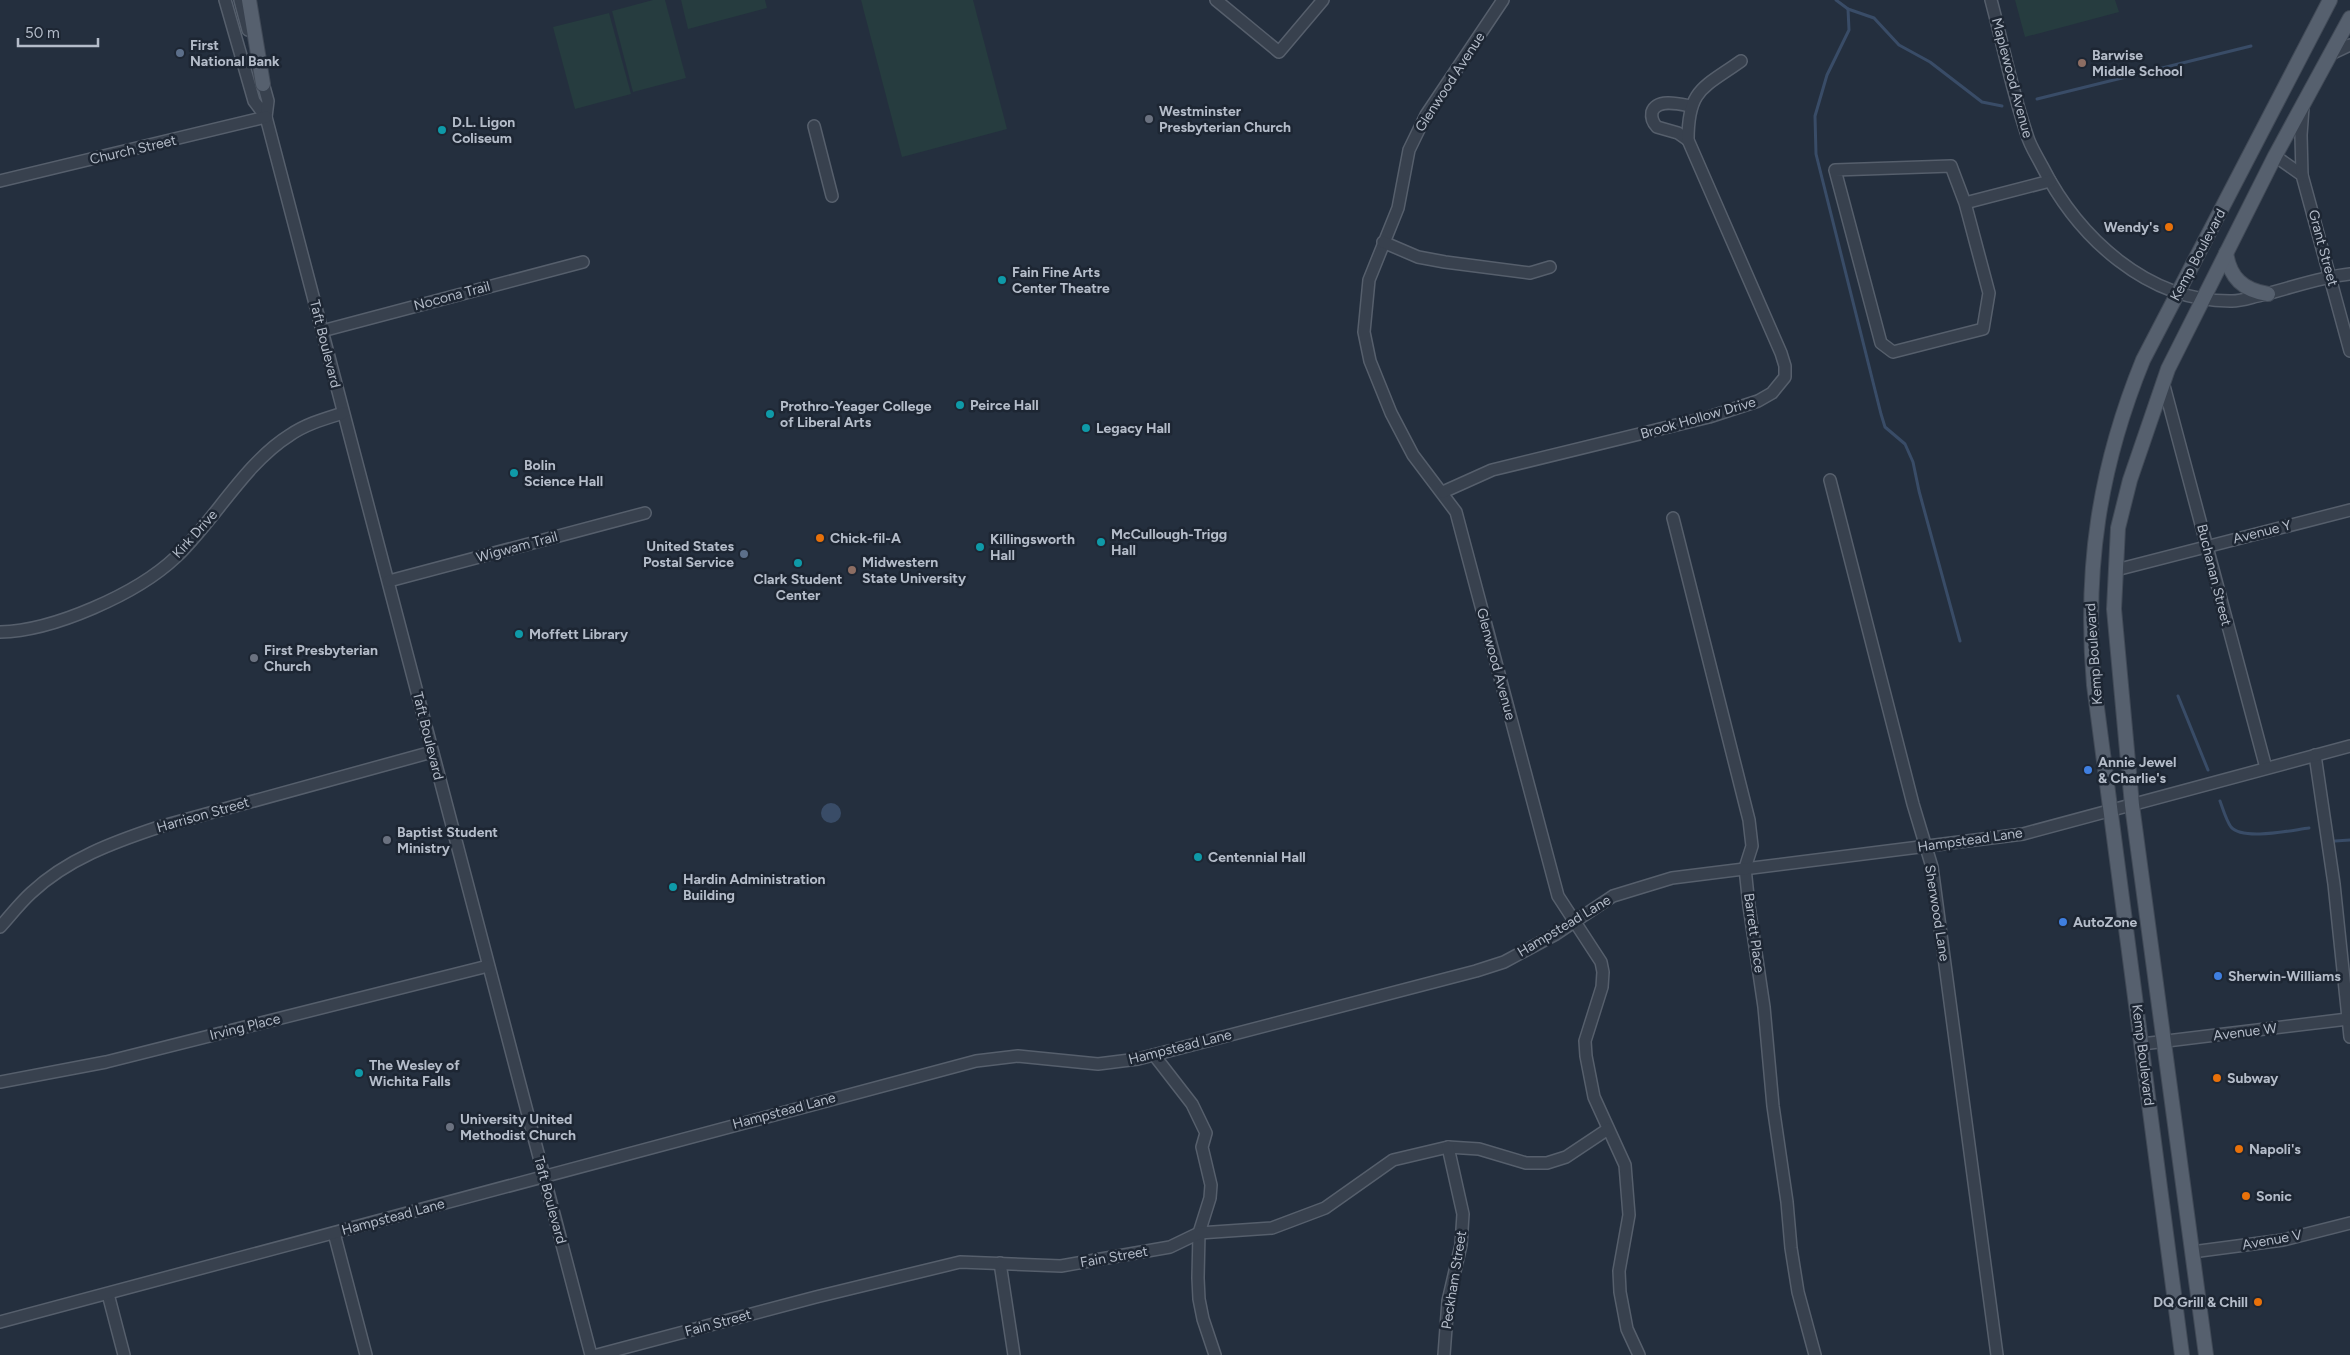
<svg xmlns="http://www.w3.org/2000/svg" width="2350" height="1355" viewBox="0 0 2350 1355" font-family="Figtree,sans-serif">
<rect width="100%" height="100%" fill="#242f3e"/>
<g fill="#263c3f">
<polygon points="653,0 665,0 686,78 633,92 612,11"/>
<polygon points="681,0 765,0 767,8 688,29"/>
<polygon points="861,0 973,0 1007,129 902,157"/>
<polygon points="2015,0 2115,0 2119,12 2025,37"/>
<polygon points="609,13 631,94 575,109 553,27"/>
</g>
<circle fill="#394c67" cx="831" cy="813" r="10"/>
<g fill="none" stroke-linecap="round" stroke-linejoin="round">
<g stroke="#394c67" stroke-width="3">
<polyline points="1836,0 1848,9 1874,18 1899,45 1930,62 1982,102 2002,106"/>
<polyline points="1848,9 1849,30 1827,75 1815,116 1816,154 1881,414 1885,427 1905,444 1913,462 1919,491 1960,641"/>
<polyline points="2037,99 2251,46"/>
<polyline points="2178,696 2208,770"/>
<path d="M2220,801c3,8 6,19 11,26 12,14 61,3 78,1"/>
<polyline points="2335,841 2350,840"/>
</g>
<defs>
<g id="minor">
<polyline points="225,0 254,101 266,117"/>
<polyline points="240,0 248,30"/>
<polyline points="1216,0 1279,52 1323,0"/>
<polyline points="1503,0 1426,115 1409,150 1398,208 1369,280 1364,332 1370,361 1391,413 1413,455 1456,512 1558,896 1601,962 1603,972 1602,987 1585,1041 1586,1056 1594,1097 1625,1165 1629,1215 1619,1271 1620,1292 1627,1329 1639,1355"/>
<path d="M1991,0c12,45 21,91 36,135 3,11 10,21 15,31 36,71 105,136 190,135 10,0 20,-4 30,-6 29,-7 58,-18 88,-21"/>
<polyline points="2331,54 2350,45"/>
<polyline points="261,76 268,101 266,117 591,1355"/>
<polyline points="814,126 832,196"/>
<path d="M1688,140l-10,-7 -21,-6c-4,-4 -6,-9 -5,-15 5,-14 28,-8 38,-6"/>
<polyline points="2275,156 2302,175 2350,351"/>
<polyline points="2302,175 2301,135 2303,107"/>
<polyline points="0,181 266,117"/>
<polyline points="1965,203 1951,166 1835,170 1881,343 1893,352 1983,329 1989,293 1965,203 2050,181"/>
<polyline points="1383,242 1418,257 1445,262 1530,273 1550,267"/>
<polyline points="322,331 583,262"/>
<polyline points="2163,382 2266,768"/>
<polyline points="1830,480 1913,804 1932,867 1997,1355"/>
<path d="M1443,492l49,-22 217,-53 49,-16 14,-8 13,-16v-11l-4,-13 -93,-213c0,-51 15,-52 53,-79"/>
<polyline points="1673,518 1749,820 1752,846 1745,868 1749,906 1764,1007 1773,1106 1787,1202 1791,1248 1798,1292 1815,1355"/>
<polyline points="2116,570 2350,510"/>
<polyline points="389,581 645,513"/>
<path d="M0,632c53,-1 137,-38 176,-75 38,-36 69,-94 114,-122 16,-11 34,-16 53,-22"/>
<polyline points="2315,755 2334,884 2350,1037"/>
<path d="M0,927c10,-11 20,-24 31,-34 36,-34 83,-51 128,-66l273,-75"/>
<polyline points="2142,1044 2348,1019"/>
<polyline points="1154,1055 1192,1104 1206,1133 1202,1147 1211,1185 1210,1198 1199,1233 1198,1278 1199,1299 1203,1319 1215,1355"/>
<polyline points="0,1082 106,1062 488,966"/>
<polyline points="334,1233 366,1355"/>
<polyline points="2192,1252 2283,1240 2350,1223"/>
<polyline points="1000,1263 1014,1355"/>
<polyline points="108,1294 124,1355"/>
<polyline points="0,1322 976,1061 1018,1056 1098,1064 1138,1059 1476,971 1504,962 1556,934 1613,896 1672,878 2023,834 2350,746"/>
<polyline points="597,1355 816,1297 960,1262 1061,1266 1170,1247 1199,1233 1272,1228 1325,1208 1393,1160 1448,1147 1479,1149 1526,1163 1547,1163 1566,1157 1608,1129"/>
<polyline points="1444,1355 1448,1301 1461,1245 1463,1214 1448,1147"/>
</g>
<g id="major">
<polyline points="249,0 263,84"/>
<path d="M2226,253c4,25 17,37 42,41"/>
<path d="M2182,1355l-88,-670c-10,-116 5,-217 49,-325l187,-360"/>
<polyline points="2206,1355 2132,805 2114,609 2118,528 2130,480 2168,369 2275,156 2350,18"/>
</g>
</defs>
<use href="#minor" stroke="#565f6c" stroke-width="14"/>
<use href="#major" stroke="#414a57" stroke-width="16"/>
<use href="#minor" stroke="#38414e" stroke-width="11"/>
<use href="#major" stroke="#56606e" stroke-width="14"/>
</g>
<g fill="#5c6f8a" stroke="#1d2633" stroke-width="2">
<circle cx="180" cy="53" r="5"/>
<circle cx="744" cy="554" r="5"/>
</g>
<g fill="#8d6e63" stroke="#1d2633" stroke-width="2">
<circle cx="2082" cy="63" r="5"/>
<circle cx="852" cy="570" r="5"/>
</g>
<g fill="#6b7280" stroke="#1d2633" stroke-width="2">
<circle cx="1149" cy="119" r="5"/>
<circle cx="254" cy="658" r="5"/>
<circle cx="387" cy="840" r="5"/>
<circle cx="450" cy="1127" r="5"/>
</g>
<g fill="#0f9aa8" stroke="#1d2633" stroke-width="2">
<circle cx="442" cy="130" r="5"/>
<circle cx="1002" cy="280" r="5"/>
<circle cx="960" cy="405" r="5"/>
<circle cx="770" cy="414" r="5"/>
<circle cx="1086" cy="428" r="5"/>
<circle cx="514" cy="473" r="5"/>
<circle cx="1101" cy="542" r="5"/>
<circle cx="980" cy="547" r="5"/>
<circle cx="798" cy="563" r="5"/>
<circle cx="519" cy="634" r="5"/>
<circle cx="1198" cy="857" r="5"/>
<circle cx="673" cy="887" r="5"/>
<circle cx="359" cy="1073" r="5"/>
</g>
<g fill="#e8710a" stroke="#1d2633" stroke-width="2">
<circle cx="2169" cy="227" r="5"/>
<circle cx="820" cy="538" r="5"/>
<circle cx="2217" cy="1078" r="5"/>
<circle cx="2239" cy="1149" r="5"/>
<circle cx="2246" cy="1196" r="5"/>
<circle cx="2258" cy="1302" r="5"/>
</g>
<g fill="#3f7fe0" stroke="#1d2633" stroke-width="2">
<circle cx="2088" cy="770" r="5"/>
<circle cx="2063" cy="922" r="5"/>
<circle cx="2218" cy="976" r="5"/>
</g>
<g text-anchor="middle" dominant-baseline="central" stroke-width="5" stroke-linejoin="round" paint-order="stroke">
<g font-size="14" font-weight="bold" fill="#b4bcc9" stroke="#1d2633" text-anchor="start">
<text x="190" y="45">First<tspan x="190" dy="16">National Bank</tspan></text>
<text x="2092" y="55">Barwise<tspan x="2092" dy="16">Middle School</tspan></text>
<text x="1159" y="111">Westminster<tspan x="1159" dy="16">Presbyterian Church</tspan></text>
<text x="452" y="122">D.L. Ligon<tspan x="452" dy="16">Coliseum</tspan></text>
<text x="2159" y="227" text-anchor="end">Wendy's</text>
<text x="1012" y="272">Fain Fine Arts<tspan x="1012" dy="16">Center Theatre</tspan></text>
<text x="970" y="405">Peirce Hall</text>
<text x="780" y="406">Prothro-Yeager College<tspan x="780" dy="16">of Liberal Arts</tspan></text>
<text x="1096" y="428">Legacy Hall</text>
<text x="524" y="465">Bolin<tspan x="524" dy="16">Science Hall</tspan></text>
<text x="1111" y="534">McCullough-Trigg<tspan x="1111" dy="16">Hall</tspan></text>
<text x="830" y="538">Chick-fil-A</text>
<text x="990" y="539">Killingsworth<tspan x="990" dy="16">Hall</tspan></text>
<text x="734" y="546" text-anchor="end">United States<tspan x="734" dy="16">Postal Service</tspan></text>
<text x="862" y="562">Midwestern<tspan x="862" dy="16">State University</tspan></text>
<text x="798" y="579" text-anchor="middle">Clark Student<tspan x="798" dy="16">Center</tspan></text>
<text x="529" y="634">Moffett Library</text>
<text x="264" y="650">First Presbyterian<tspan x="264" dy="16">Church</tspan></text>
<text x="2098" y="762">Annie Jewel<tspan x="2098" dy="16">&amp; Charlie's</tspan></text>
<text x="397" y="832">Baptist Student<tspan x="397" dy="16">Ministry</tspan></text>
<text x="1208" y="857">Centennial Hall</text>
<text x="683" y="879">Hardin Administration<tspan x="683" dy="16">Building</tspan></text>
<text x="2073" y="922">AutoZone</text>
<text x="2228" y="976">Sherwin-Williams</text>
<text x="369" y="1065">The Wesley of<tspan x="369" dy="16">Wichita Falls</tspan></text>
<text x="2227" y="1078">Subway</text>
<text x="460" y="1119">University United<tspan x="460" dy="16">Methodist Church</tspan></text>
<text x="2249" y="1149">Napoli's</text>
<text x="2256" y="1196">Sonic</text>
<text x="2248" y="1302" text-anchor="end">DQ Grill &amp; Chill</text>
</g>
<g font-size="14" fill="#b4bcc9" stroke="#1d2633">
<text transform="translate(2012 78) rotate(75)">Maplewood Avenue</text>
<text transform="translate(1450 82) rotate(-57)">Glenwood Avenue</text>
<text transform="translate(133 150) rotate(-13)">Church Street</text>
<text transform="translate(2323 248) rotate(75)">Grant Street</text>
<text transform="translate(2198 255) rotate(-62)">Kemp Boulevard</text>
<text transform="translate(452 296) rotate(-15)">Nocona Trail</text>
<text transform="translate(325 344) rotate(76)">Taft Boulevard</text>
<text transform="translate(1698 418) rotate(-16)">Brook Hollow Drive</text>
<text transform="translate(2262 532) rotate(-14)">Avenue Y</text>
<text transform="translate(195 534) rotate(-48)">Kirk Drive</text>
<text transform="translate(517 547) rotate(-15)">Wigwam Trail</text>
<text transform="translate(2214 575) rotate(76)">Buchanan Street</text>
<text transform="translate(2094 654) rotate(-94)">Kemp Boulevard</text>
<text transform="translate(1496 664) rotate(75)">Glenwood Avenue</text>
<text transform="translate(428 736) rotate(76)">Taft Boulevard</text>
<text transform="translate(203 815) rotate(-16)">Harrison Street</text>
<text transform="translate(1970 840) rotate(-8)">Hampstead Lane</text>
<text transform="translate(1937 913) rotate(81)">Sherwood Lane</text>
<text transform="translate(1564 926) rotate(-31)">Hampstead Lane</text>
<text transform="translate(1754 933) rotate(82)">Barrett Place</text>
<text transform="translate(245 1027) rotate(-14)">Irving Place</text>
<text transform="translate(2245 1032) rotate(-7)">Avenue W</text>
<text transform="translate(1180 1047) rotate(-14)">Hampstead Lane</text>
<text transform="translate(2143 1055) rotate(83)">Kemp Boulevard</text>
<text transform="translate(784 1111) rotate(-15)">Hampstead Lane</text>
<text transform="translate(550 1200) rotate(75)">Taft Boulevard</text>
<text transform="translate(393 1217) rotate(-15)">Hampstead Lane</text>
<text transform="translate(2272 1240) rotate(-10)">Avenue V</text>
<text transform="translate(1114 1257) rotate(-10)">Fain Street</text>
<text transform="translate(1454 1280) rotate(-81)">Peckham Street</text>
<text transform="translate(718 1323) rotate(-15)">Fain Street</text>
</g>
</g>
<path d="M18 38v8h80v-8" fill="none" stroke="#b4bcc9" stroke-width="2.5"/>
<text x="25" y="38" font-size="15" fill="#b4bcc9" stroke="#1d2633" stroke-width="4" paint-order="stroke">50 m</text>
</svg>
